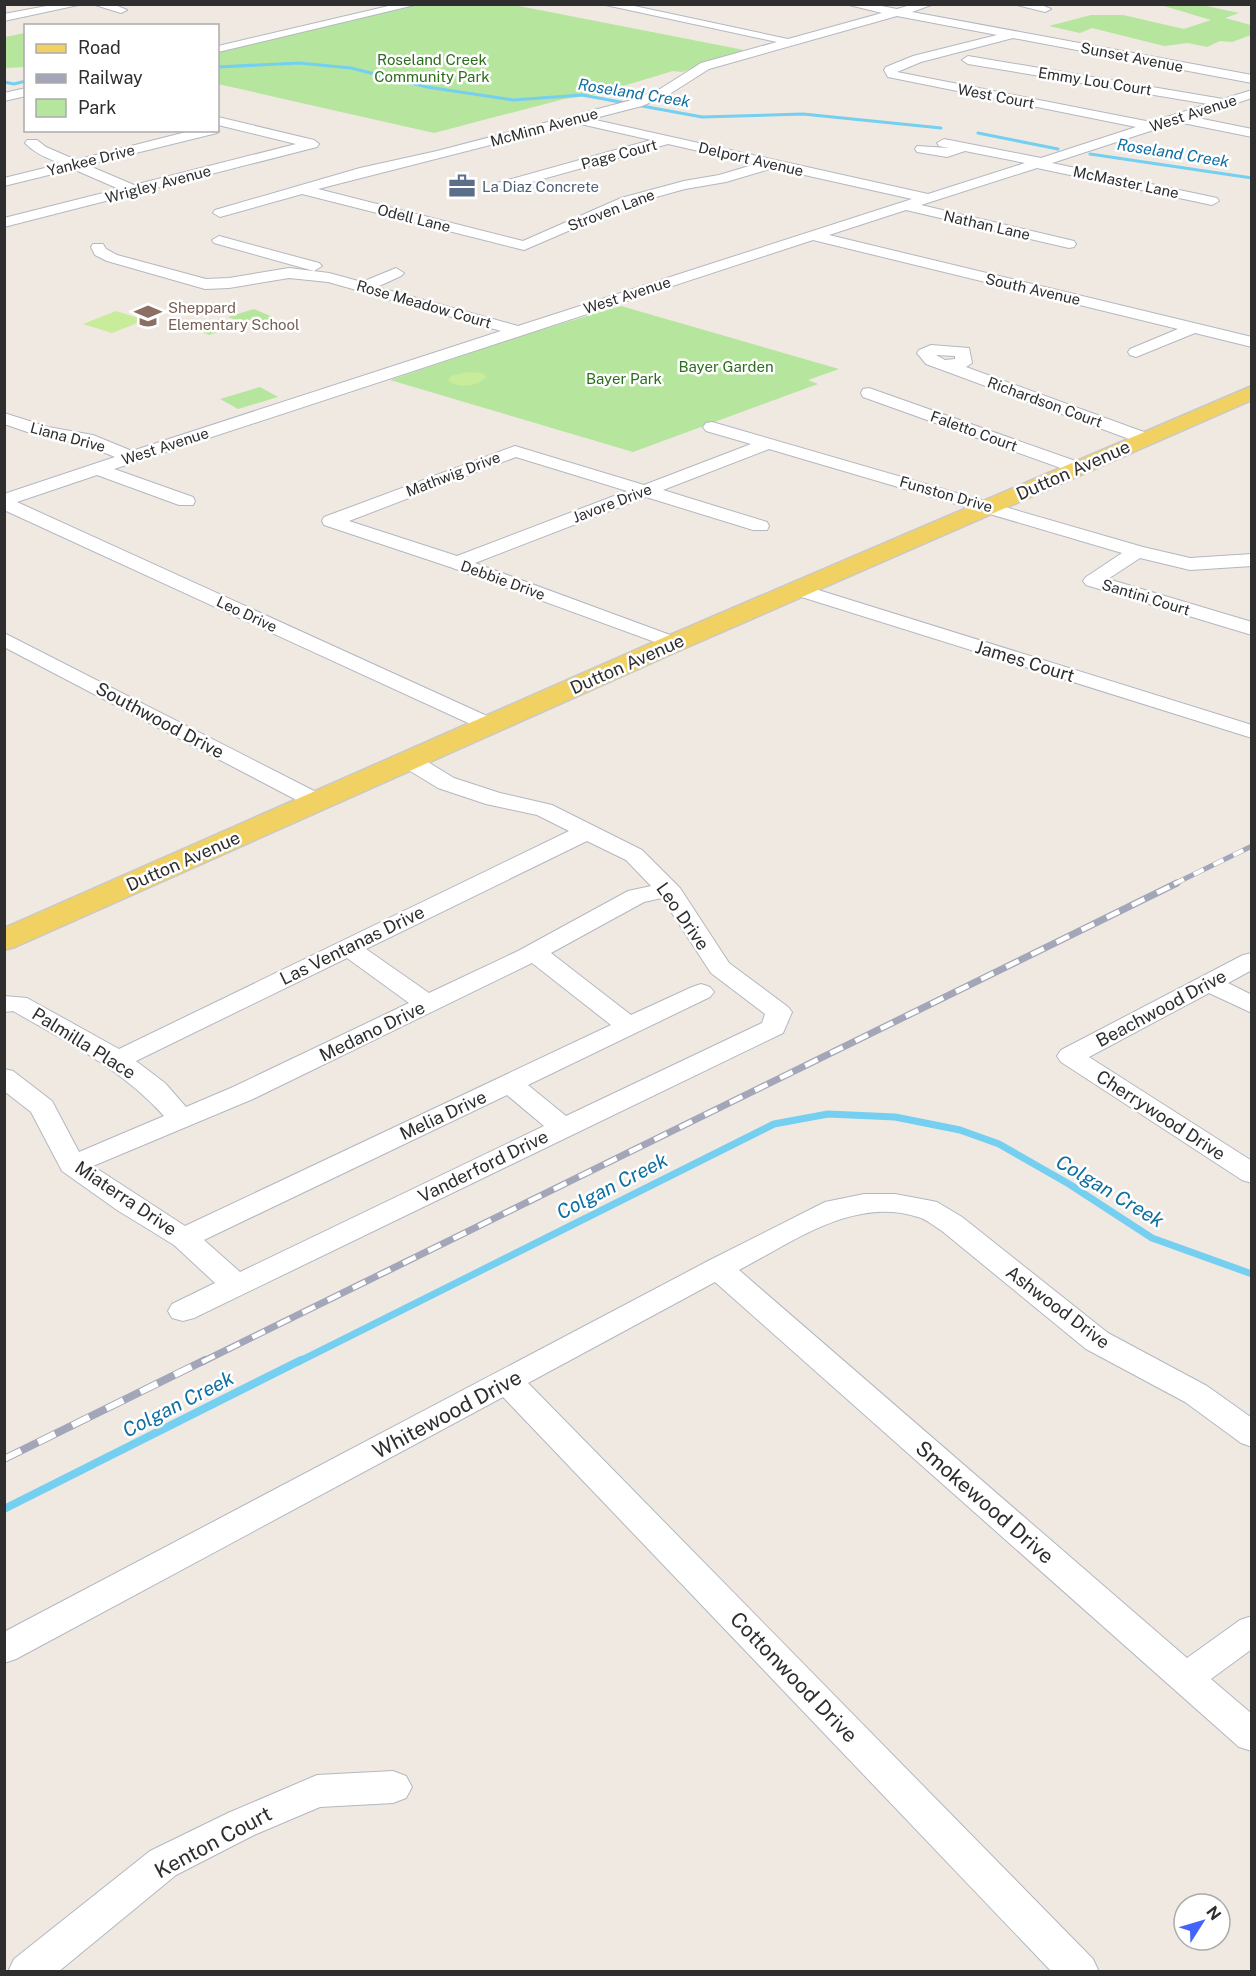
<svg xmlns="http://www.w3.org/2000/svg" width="1256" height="1976" viewBox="0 0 1256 1976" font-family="'Public Sans',sans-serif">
<rect width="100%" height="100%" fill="#efe9e1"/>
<g fill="#b6e59e">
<polygon points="421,4 514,5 744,50 682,72 673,71 593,95 564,99 434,133 218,84 218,51"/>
<polygon points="1173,4 1202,5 1239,13 1225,18 1251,25 1251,35 1232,42 1220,41 1207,47 1188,43 1164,46 1092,28 1080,33 1049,26 1091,15 1123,15 1184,29 1211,20 1164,6"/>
<polygon points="25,33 25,67 5,68 5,37"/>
<polygon points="621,306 839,369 808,380 818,384 633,452 390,380 523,335"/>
<path d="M254,309l21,9c-22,7 -26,8 -47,-1z"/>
<polygon points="220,319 237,326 209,335 193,327"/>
<polygon points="260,387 278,397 238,409 220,399"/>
</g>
<g fill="#c9ec9a">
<polygon points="116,311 145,320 112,333 83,324"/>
<path d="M467,372l15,1 5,4c-11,9 -27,13 -39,3l3,-4z"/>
</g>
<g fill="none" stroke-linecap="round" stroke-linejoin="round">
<g stroke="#75cff0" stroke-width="3">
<polyline points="218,67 299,63 351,68 427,87 513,100 582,95 702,117 803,114 941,128"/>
<polyline points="4,82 14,84 26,81"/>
<polyline points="978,133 1058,149"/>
<polyline points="1090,154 1252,178"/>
</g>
<polyline stroke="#75cff0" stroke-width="7" points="298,1362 774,1124 828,1114 895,1117 960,1130 999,1144 1069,1184 1152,1238 1252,1274"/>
<polyline stroke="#75cff0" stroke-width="8" points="4,1509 301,1360"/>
<defs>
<g id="minor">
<polygon points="57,4 83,4 4,21 4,14"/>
<polygon points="92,4 113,4 127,10 121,13"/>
<polygon points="397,4 419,4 218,52 218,46"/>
<path d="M601,4h24l163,35 94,-26 -37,-9h26l26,5 17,-5h20l-22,8 340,63v8l-239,-45 -92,24 -24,10 254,50 57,-18 -240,-40 -6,-4 6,-4 255,43 29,-9v8l-59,19 59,12v8l-74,-15 -126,41 165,35 2,3 -7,4 -175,-37 -116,37 153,36 2,3 -2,3 -5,1 -163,-38 -77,25 423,102v10l-57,-14 -59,24 -6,-2 -2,-3 2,-3 48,-20 -365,-89 -699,229 79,28 2,4 -2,4h-14l-82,-30 -80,27 481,219 3,5 -3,5 -8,2 -486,-223v-16l111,-37 -32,-13 -44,-8 -35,-12v-11l44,14 45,8 39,16 369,-120 -173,-49 -39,-4 -60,10 -24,1 -98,-28 -12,-6 -4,-8 2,-3h10l3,5 11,6 89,24 23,-1 60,-10 40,5 33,9 34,-14 8,5 -3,3 -24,11 141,39 394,-127 -139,-31 -47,14 -41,7 -54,15 -107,46 -222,-56 -82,23 -7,-4 2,-3 145,-42 77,-17 195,-51 28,-11 41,-26 76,-21zM897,16l100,19 -84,21 -27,11 -2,3 4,7 248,50 -95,31 -97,-19 -7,4 2,3 10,2 -32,-2 -2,3 2,3 30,5 18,-6 60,12 -97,31 -337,-75 51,-13 26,-11 41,-26zM576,123l75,17 -154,43 -2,3 2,3h10l161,-45 88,20 -37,11 -35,6 -63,17 -98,43 -205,-52z"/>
<polygon points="1013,4 1039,4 1051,9 1045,12"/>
<polygon points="26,88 26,96 4,101 4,93"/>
<path d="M218,117l96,23 5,4 -2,3 -313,80v-9l115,-29 -46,-20 -69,17v-8l57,-14c-13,-6 -26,-10 -36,-21l2,-3h10l9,7 30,13 118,-30h25l-2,3 -130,32 47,20 162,-41 -78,-19z"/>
<polygon points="219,236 319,263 322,266 314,271 214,243 212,240"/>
<path d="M931,345l38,3 3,15 -6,4 186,68 3,4 -3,4h-12l-214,-79 -9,-11 2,-3zM936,355l19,1v3l-10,1z"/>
<polygon points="869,388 1084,464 1087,468 1084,472 1072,472 863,397 861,393 863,389"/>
<path d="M712,422l431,125 47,11 62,-4v12l-62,4 -50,-12 -32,21 144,43v13l-166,-50 -3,-4 3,-4 36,-24 -353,-104 -106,41 104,32 2,4 -2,4h-14l-107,-33 -171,66 206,76 3,4 -3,4 -7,2 -224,-82 -126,-42 -2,-4 2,-4 191,-71 129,39 107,-41 -45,-13 -3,-4 3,-4zM516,457l111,34 -170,65 -108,-35z"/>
<polygon points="799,584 1252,725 1252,738 792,594 789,590 792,586"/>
<polygon points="4,633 324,796 327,801 324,806 316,808 308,806 4,647"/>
<path d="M410,754l8,2 36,22 46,15 52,12 90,45 38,38 49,75 59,44 4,5 -9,21 -589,285 -11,3 -11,-3 -4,-7 4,-7 43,-21 -41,-38 -57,-35 -55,-39 -31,-59 -27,-21v-22l9,2 39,30 27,51 85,-36c-42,-47 -97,-74 -151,-105l-9,1v-16l23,2 92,51 450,-218 -32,-16 -51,-11 -48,-16 -36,-22 -3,-5 3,-5zM587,841l39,19 25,26 -23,5 -110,60 -89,42 -63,-44zM662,898l49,75 54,41 -3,9 -196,93 -38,-31 182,-88 4,-5 -4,-5 -9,-3 -9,3 -61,28 -80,-62 93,-51zM347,958l62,45 -176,84 -47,20 -21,-24 -29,-22zM532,963l79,62 -426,201 -92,-60 160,-67zM507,1095l37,31 -304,146 -36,-32z"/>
<polygon points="1252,953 1252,970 1228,983 1252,995 1252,1013 1209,993 1089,1057 1252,1161 1252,1183 1242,1180 1061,1062 1057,1056 1061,1050 1243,955"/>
<path d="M864,1194h31l32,6 10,2 25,15 146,116 99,53 45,32v29l-11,-4 -56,-41 -99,-53 -144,-118c-8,-5 -16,-12 -24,-14 -64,-21 -125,25 -179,53l448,388 53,-38 12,-4v33l-41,30 41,35v37l-13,-4 -524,-465 -187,101 565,576 6,13h-47l-549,-575 -487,262 -12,4v-31l704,-371 117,-59z"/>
<polygon points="393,1771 406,1776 412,1787 406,1798 393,1803 320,1807 254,1835 176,1875 58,1972 8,1972 14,1959 150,1851 228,1813 317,1775"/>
</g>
<polygon id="major" points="1252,386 1252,400 683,649 15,947 4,950 4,928 665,637"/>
</defs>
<use href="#minor" stroke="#b4b7c1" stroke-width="2"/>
<use href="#major" stroke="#c9c9c9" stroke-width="3"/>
<use href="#minor" fill="#fff" fill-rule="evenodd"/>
<use href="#major" fill="#f2d163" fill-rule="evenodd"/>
<defs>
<polyline id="rail-far2" points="1174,884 1252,846"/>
<polyline id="rail-far1" points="202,1362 1177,883"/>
<polyline id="rail" points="4,1459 205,1360"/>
</defs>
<use href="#rail-far2" stroke="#a3a6b8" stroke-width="5"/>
<use href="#rail-far1" stroke="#a3a6b8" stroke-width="7"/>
<use href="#rail" stroke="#a3a6b8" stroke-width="8"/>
<use href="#rail-far2" stroke="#fff" stroke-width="4" stroke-dasharray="11" stroke-linecap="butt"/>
<use href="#rail-far1" stroke="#fff" stroke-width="4.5" stroke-dasharray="14" stroke-linecap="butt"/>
<use href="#rail" stroke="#fff" stroke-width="6" stroke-dasharray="19" stroke-linecap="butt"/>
</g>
<defs>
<symbol id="office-bare" viewBox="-9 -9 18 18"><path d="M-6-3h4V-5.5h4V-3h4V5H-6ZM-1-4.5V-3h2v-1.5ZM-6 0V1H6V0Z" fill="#5c6f8a" stroke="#fff" stroke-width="2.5" paint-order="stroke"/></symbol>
<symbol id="school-bare" viewBox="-9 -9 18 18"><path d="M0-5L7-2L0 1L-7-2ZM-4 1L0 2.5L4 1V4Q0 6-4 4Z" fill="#8d6e63" stroke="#fff" stroke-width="2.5" paint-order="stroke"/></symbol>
</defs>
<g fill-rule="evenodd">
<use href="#office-bare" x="443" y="167" width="38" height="38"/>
<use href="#school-bare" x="129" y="297" width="38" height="38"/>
</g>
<g text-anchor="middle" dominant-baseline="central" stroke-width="5" stroke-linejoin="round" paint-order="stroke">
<g font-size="15" fill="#2e2e2e" stroke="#fff">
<text transform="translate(1132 57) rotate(11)">Sunset Avenue</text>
<text transform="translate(1095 81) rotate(9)">Emmy Lou Court</text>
<text transform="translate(996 96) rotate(11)">West Court</text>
<text transform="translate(1193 113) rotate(-18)">West Avenue</text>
<text transform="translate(544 127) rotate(-15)">McMinn Avenue</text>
<text transform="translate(619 154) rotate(-15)">Page Court</text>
<text transform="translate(751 159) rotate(13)">Delport Avenue</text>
<text transform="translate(91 160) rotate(-14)">Yankee Drive</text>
<text transform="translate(1126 182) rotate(12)">McMaster Lane</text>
<text transform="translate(158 184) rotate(-15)">Wrigley Avenue</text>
<text transform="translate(611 210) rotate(-21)">Stroven Lane</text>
<text transform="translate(414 218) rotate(14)">Odell Lane</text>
<text transform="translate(987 225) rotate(13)">Nathan Lane</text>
<text transform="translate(1033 289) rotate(13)">South Avenue</text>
<text transform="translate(627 295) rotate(-18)">West Avenue</text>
<text transform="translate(424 304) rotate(16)">Rose Meadow Court</text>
<text transform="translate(1045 402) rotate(20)">Richardson Court</text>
<text transform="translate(974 431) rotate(20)">Faletto Court</text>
<text transform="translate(68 437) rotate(15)">Liana Drive</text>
<text transform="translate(165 446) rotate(-18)">West Avenue</text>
<text transform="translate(453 474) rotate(-21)">Mathwig Drive</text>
<text transform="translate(946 494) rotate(16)">Funston Drive</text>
<text transform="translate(612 503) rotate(-21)">Javore Drive</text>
<text transform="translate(503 580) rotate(20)">Debbie Drive</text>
<text transform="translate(1146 597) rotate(17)">Santini Court</text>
<text transform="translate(247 614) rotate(25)">Leo Drive</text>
</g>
<g font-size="15" fill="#2c6e1b" stroke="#fff">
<text x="432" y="59">Roseland Creek<tspan x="432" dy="17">Community Park</tspan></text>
<text x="726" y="366">Bayer Garden</text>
<text x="624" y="378">Bayer Park</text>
</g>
<g font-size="15" fill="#4e5e75" stroke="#fff" text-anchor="start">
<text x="482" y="186">La Diaz Concrete</text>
</g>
<g font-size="15" fill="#785e54" stroke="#fff" text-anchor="start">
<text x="168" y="307">Sheppard<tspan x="168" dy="17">Elementary School</tspan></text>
</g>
<g font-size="16" font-style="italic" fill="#0d6fa3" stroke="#fff">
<text transform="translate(634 93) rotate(9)">Roseland Creek</text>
<text transform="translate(1173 153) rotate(9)">Roseland Creek</text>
</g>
<g font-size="18" fill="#2e2e2e" stroke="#fff">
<text transform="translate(1073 470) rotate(-24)">Dutton Avenue</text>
<text transform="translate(1025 661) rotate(17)">James Court</text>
<text transform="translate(627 664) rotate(-24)">Dutton Avenue</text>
<text transform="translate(160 720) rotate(28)">Southwood Drive</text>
<text transform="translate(183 861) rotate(-24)">Dutton Avenue</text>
<text transform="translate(683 916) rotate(55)">Leo Drive</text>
<text transform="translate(352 945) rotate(-26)">Las Ventanas Drive</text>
<text transform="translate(1161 1008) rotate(-28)">Beachwood Drive</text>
<text transform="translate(372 1031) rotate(-26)">Medano Drive</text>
<text transform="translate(84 1043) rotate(32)">Palmilla Place</text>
<text transform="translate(443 1115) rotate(-25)">Melia Drive</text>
<text transform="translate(1161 1115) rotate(33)">Cherrywood Drive</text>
<text transform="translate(483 1166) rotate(-26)">Vanderford Drive</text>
<text transform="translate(126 1198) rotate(34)">Miaterra Drive</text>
<text transform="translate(1058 1307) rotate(37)">Ashwood Drive</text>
</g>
<g font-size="20" font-style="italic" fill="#0d6fa3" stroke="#fff">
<text transform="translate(612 1186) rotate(-27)">Colgan Creek</text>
<text transform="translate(1110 1191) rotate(31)">Colgan Creek</text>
<text transform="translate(178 1404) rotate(-27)">Colgan Creek</text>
</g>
<g font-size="21" fill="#2e2e2e" stroke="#fff">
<text transform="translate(447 1414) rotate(-28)">Whitewood Drive</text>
<text transform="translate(985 1502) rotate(41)">Smokewood Drive</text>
<text transform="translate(794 1677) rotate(46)">Cottonwood Drive</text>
<text transform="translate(213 1842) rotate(-28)">Kenton Court</text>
</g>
</g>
<rect width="1256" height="1976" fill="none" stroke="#2e2e2e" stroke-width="12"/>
<rect x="24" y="24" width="195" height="108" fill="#ffffff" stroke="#ababab" stroke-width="1.5"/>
<rect x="36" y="44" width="30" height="9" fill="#f2d163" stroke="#ababab" stroke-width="1.5"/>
<text x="78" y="54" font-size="18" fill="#2e2e2e">Road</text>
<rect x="36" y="74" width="30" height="9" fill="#a3a6b8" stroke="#ababab" stroke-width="1.5"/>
<text x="78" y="84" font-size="18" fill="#2e2e2e">Railway</text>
<rect x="36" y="99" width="30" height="18" fill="#b6e59e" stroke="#ababab" stroke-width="1.5"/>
<text x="78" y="114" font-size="18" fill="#2e2e2e">Park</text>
<g transform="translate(1202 1922) rotate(53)"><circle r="28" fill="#ffffff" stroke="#ababab" stroke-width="1.5"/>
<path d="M0-4.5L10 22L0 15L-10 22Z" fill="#4264fb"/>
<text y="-9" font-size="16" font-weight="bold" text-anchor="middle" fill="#2e2e2e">N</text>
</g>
</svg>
